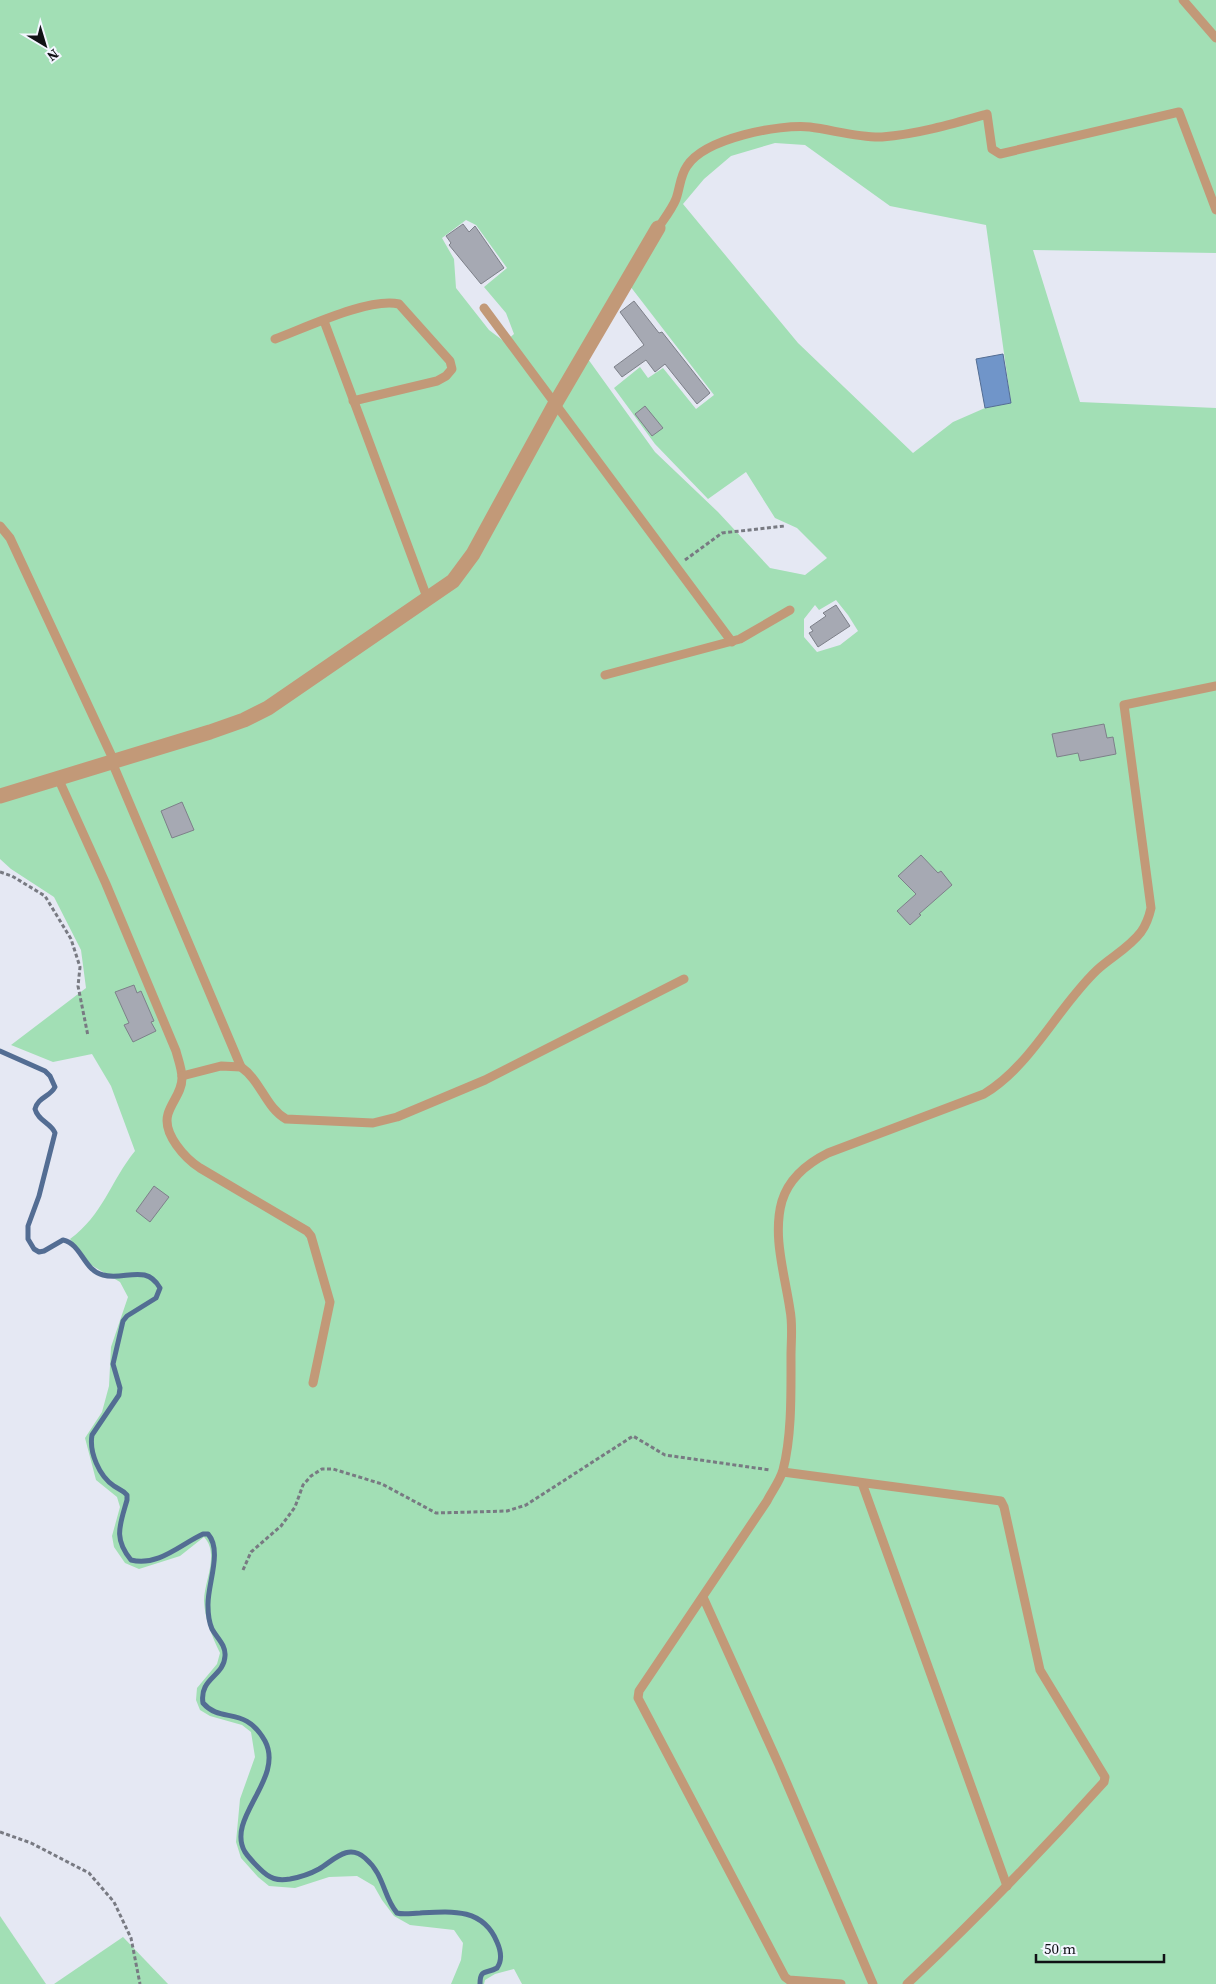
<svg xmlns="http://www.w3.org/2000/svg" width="1216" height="1984" viewBox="0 0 1216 1984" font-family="'Source Serif 4',serif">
<rect width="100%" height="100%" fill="#e5e8f3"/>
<g fill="#a2dfb5" fill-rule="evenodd">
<path d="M0,0h1216v253l-183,-3 47,152 136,6v1576h-694l-8,-15 -19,5 -10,6 -1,4h-33l10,-24 2,-17 -9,-13 -44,-5 -16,-9 -12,-16 -8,-14 -17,-10 -28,1 -34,11 -26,-2 -11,-9 -17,-19 -5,-16 4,-43 15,-42 -4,-25 -9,-7 -32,-9 -10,-6 -4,-10 1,-12 20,-24 3,-11c-8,-17 -15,-33 -16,-52 0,-20 16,-47 0,-64l-24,19 -41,13 -14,-6 -11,-16 -2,-11 8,-29 -3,-10 -21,-17 -11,-42 17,-26 7,-26 2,-39 17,-50 -8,-15 -29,-17 -21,-26c33,-24 40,-57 65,-88l-24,-65 -19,-32 -39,8 -42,-17 75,-57 -5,-38 -27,-53 -43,-28 -11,-10zM775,143l30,2 85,61 96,19 25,178 -26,5 -32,14 -40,31 -115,-110 -115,-139 21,-25 27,-23zM466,220l10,5 31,43 -23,19 22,26 8,21 -9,8 -16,-12 -33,-42 -2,-29 -12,-21zM630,286l84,109 -18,14 -33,-41 -15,10 -8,-11 -26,21 41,56 53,55 38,-27 29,46 22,10 30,30 -22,17 -35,-7 -52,-56 -63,-60 -67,-93zM836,600l12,15 10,16 -18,14 -23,7 -13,-15v-18l11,-14 4,5z"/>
<polygon points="0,1916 46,1984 0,1984"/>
<polygon points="123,1937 168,1984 54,1984"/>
</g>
<polygon fill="#7095c9" stroke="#536d93" points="1003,354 1011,403 985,408 976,359"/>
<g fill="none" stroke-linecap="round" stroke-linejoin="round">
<path stroke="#536d93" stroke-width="5" d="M0,1051l45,20 5,5 5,11c-5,10 -17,10 -20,22 3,12 16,14 20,24l-16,63 -11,30v13l6,10 5,3 5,-1 19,-11c19,4 20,30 40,35 21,6 43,-12 57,13l-4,10 -29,18 -4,5 -10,43 7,24 -1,7 -27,40c-3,17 7,41 22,51 4,3 9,4 13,9v5c-7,25 -14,38 4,60 27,7 50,-16 72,-26h5c15,17 -1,51 0,72 0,7 1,16 4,23 5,9 14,16 13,27 -1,21 -26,22 -22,47 18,21 42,2 62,38 20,38 -40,77 -20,111 4,6 10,12 15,17 10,10 17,12 30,10 11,-2 20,-5 29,-10 15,-9 29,-26 46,-11 20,17 18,39 32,55 7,2 16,0 23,0 32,-2 63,-5 77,29 4,9 5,19 0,26 -10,6 -17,0 -17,16"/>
</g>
<g fill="#a6a9b3" stroke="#7d8089">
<polygon points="463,224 469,232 475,226 504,268 481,284 449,245 451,243 446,236"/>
<polygon points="634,301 659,333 662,332 710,393 697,404 665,364 655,372 646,360 622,377 614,367 644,345 620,312"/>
<polygon points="645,406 663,428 652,436 635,414"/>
<polygon points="836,605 850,626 818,647 809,633 813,631 810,627 826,616 823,613"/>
<polygon points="1104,724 1107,738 1113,737 1116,754 1080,761 1078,753 1057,757 1052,734"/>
<polygon points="182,802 194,830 172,838 161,811"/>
<polygon points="921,855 938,873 941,871 952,885 919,914 921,915 910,925 897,911 916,894 898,876"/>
<polygon points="134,985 137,993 141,991 154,1021 151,1022 156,1031 133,1042 124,1025 129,1023 115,992"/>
<polygon points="154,1186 169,1197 150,1222 136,1211"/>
</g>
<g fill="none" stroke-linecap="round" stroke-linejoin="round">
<g stroke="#787a82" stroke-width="3" stroke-dasharray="4 2.5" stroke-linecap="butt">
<polyline points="685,560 722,533 785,526"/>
<polyline points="0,872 12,876 45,896 71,939 80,967 78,986 88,1036"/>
<polyline points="243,1570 251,1552 281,1526 295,1507 303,1485 311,1476 322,1469 333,1469 382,1484 436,1513 507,1511 526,1505 633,1436 665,1455 770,1470"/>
<polyline points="0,1832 31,1843 89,1873 114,1902 131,1938 140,1984"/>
</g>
<g stroke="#c29978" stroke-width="9">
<polyline points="1183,0 1216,38"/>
<path d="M658,228c6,-9 14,-19 18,-29 4,-11 4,-23 11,-33 18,-28 92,-42 123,-39 23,3 50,11 72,10 36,-3 70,-13 105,-23l5,35 8,5 179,-42 37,98"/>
<polyline points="484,308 732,642"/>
<polyline points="324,321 428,600"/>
<path d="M275,339c30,-11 94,-42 124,-35l51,57 2,8 -6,7 -9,5 -84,20"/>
<polyline points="0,526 10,538 114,761"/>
<polyline points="605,675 740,639 790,610"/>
<polyline points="112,762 241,1067"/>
<path d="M58,778l48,106 70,167c2,8 6,18 6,27 0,14 -10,23 -14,36 -6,20 18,45 32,54l107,63 4,5 19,66 -17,81"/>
<path d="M182,1076l39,-10 20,1c20,14 25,41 45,52l87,4 24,-6 88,-37 199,-101"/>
<path d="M783,1472l218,29 3,6 36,163 65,107 -1,5c-63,70 -128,137 -197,202"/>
<polyline points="862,1483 1007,1886"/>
<polyline points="703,1597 779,1765 873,1984"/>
<path d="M841,1984l-52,-4 -4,-3 -147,-279 1,-7 128,-190c5,-10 13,-20 16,-31 9,-35 8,-78 8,-114 0,-15 2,-31 -1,-46 -5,-35 -18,-74 -8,-109 7,-23 26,-38 46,-48l156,-59c48,-29 73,-86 113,-124 14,-13 32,-22 44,-38 5,-7 8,-15 10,-24l-27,-203 92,-19"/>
</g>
<polyline stroke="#c29978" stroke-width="15" points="0,796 210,732 244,720 268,708 453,581 473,554 555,404 658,228"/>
</g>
<g transform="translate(45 45) rotate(142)" stroke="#f3f6ff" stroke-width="4" paint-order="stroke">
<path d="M0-4L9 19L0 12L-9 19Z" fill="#101115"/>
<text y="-8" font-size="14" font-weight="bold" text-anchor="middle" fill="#101115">N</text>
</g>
<path d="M1036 1954v8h128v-8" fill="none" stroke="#101115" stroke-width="2.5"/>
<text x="1044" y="1954" font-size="15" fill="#101115" stroke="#f3f6ff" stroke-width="4" paint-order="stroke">50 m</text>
</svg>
